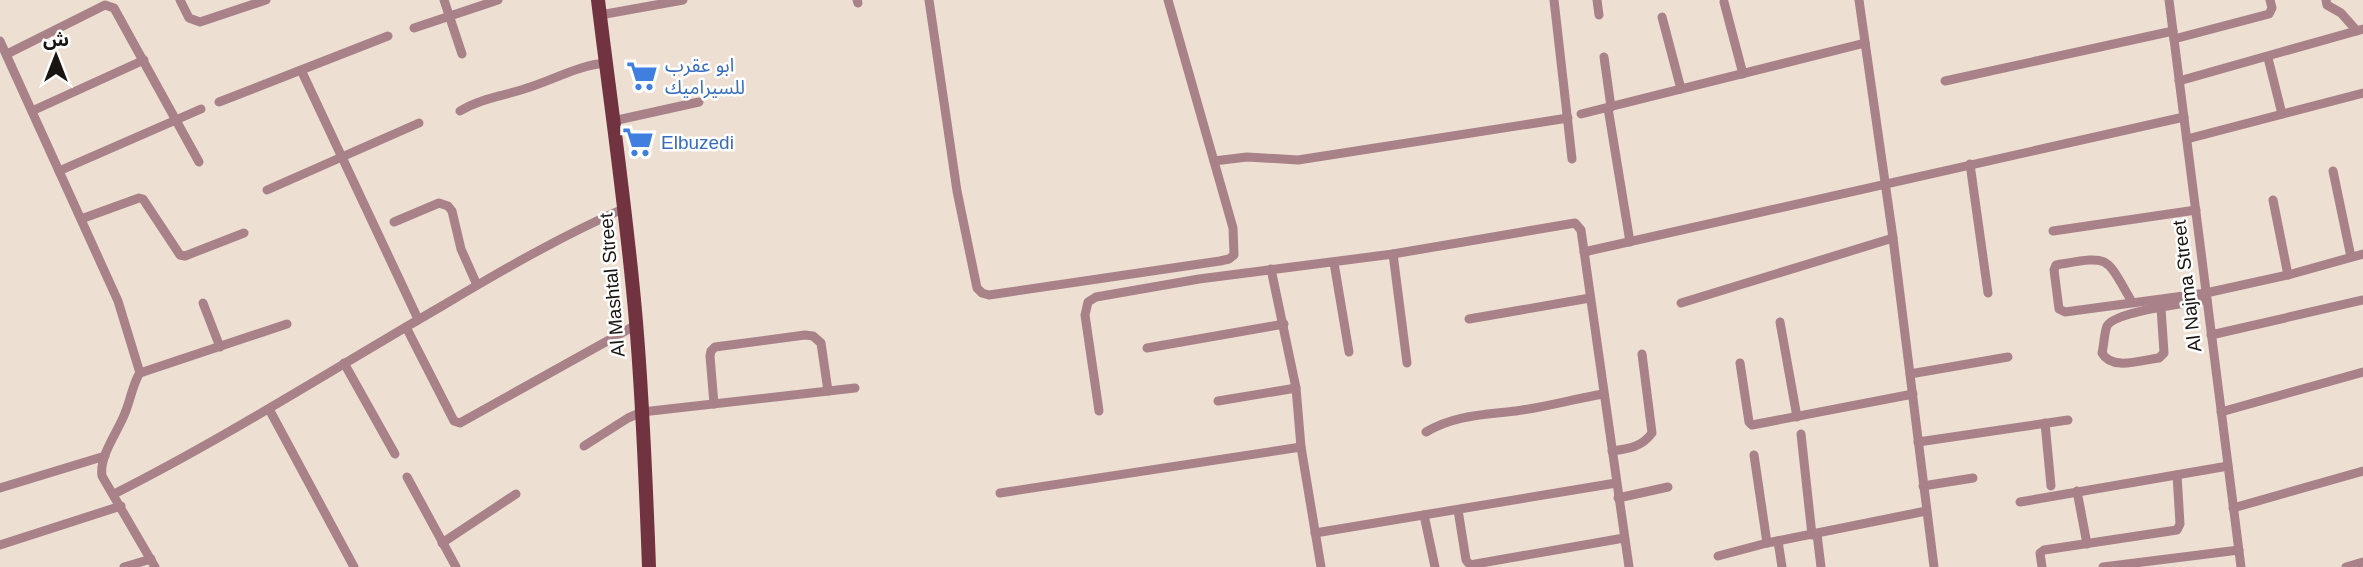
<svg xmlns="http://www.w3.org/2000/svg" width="2363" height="567" viewBox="0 0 2363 567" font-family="Arial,'Noto Sans Arabic',sans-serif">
<rect width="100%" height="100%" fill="#eedfd3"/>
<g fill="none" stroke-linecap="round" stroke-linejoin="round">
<g stroke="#a88288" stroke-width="9">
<polyline points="180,0 189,18 200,22 266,0"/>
<polyline points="444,0 462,54"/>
<polyline points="857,0 858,3"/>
<polyline points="929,0 957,191 977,288 982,293 989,295 1220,261 1229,259 1234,255 1233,228 1168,0"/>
<polyline points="1554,0 1572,159"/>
<polyline points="1597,0 1599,15"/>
<polyline points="1859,0 1893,238 1934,567"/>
<polyline points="2169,0 2241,567"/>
<polyline points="2326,0 2327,5 2341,13 2357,31"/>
<polyline points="1724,2 1743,74"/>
<polyline points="600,15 683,0"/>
<polyline points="1662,17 1681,89"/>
<polyline points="414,28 498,0"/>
<polyline points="2174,39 2269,14 2272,8 2270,0"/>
<polyline points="0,41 118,301 140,373"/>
<polyline points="7,54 105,5 114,8 199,162"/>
<polyline points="1604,57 1611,107"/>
<polyline points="2268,58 2282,114"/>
<polyline points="301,70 418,319"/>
<polyline points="1945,81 2173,31"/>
<polyline points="2179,81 2363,29"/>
<polyline points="219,102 388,36"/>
<polyline points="1608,108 1630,242"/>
<polyline points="32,111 144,60"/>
<path d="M460,111c21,-13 44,-15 67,-23 26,-8 52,-23 79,-25"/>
<polyline points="1581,114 1865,43"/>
<polyline points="613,121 699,102"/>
<polyline points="2187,139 2363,93"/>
<polyline points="1214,161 1247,157 1298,160 1568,118"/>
<polyline points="1970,164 1988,293"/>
<polyline points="59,171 201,109"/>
<polyline points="2333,171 2351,257"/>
<polyline points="267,190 419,123"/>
<polyline points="2273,200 2288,275"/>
<polyline points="81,219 139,198 143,199 180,255 185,256 244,233"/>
<polyline points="394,222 439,203 448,206 452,211 461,249 477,285"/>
<polyline points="2053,231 2196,210"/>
<polyline points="1584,252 2184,117"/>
<polyline points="1393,254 1407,363"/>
<polyline points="1334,263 1349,352"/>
<polyline points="1271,269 1296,388 1301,447 1321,567"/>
<path d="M2132,302c-28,-48 -21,-46 -76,-37l-2,5 5,39 6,3 141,-19 82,-18 75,-21"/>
<polyline points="203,303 220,347"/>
<polyline points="1681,303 1893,238"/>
<path d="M2161,308l3,45 -5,5c-18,2 -47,13 -57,-5 2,-8 2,-19 5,-27 8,-15 81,-23 100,-26"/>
<polyline points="1469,319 1590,298"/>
<polyline points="1780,322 1797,417"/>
<polyline points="406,327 454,421 460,423 636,325"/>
<polyline points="2211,335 2363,300"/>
<polyline points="1147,348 1284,324"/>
<polyline points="344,363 395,454"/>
<polyline points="1740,363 1749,422 1752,425 1913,394"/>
<polyline points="1910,374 2008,357"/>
<polyline points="1218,401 1296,388"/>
<polyline points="714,404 710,356 711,351 715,347 805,335 813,336 821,343 828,391"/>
<polyline points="269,409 354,567"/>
<polyline points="1099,411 1085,315 1088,302 1096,297 1199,279 1393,254 1575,223 1581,230 1629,567"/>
<polyline points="2221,412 2363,372"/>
<polyline points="2045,423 2051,486"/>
<path d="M1426,432c29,-17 57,-17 90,-21 29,-4 58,-12 87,-17"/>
<polyline points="1801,434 1812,535"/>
<polyline points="1918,442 2068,420"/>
<polyline points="584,446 628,418 642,412 855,388"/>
<path d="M1612,451c16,-2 30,-4 40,-18l-10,-79"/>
<polyline points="1754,455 1767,543"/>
<polyline points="407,477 456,567"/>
<polyline points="1923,486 1973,478"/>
<polyline points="0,488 105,456"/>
<polyline points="2077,491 2087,544"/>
<polyline points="1000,493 1301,447"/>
<path d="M114,494c113,-57 219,-125 328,-188 59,-35 119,-70 183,-98"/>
<polyline points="1618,498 1668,487"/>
<polyline points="2020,502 2228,466"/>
<polyline points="2233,508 2363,471"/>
<polyline points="1458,510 1466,560 1470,565 1624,538"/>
<polyline points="1424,515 1435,567"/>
<polyline points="1315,533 1616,483"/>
<polyline points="1817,534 1821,567"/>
<polyline points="1778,541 1782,567"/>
<polyline points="442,543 516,494"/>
<polyline points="0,545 121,506"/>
<polyline points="1718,556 1767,543 1926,511"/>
<polyline points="124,567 151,559"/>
<path d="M155,567l-53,-91c-3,-21 16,-44 23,-63 5,-12 7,-25 13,-37l2,-3 147,-49"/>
<polyline points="2042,567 2040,553 2044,550 2177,530 2180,524 2177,475"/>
<polyline points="2103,567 2239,550"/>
<polyline points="2346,567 2363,562"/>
</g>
<path stroke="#713340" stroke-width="14" d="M598,0c13,107 29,215 38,322 7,82 10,163 13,245"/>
</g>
<defs>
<symbol id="supermarket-bare" viewBox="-9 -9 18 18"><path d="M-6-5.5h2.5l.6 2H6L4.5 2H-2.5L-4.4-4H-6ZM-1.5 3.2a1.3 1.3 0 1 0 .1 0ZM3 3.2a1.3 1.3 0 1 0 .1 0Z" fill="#3f7fe0" stroke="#fff" stroke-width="2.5" paint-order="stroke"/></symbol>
</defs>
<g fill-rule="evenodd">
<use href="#supermarket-bare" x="620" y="54" width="44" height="44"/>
<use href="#supermarket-bare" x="616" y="120" width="44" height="44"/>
</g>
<g text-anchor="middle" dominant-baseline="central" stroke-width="5" stroke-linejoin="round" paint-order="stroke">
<g font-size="19" fill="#366cbe" stroke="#fff" text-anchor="start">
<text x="665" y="65">ابو عقرب<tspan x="665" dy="22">للسيراميك</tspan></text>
<text x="661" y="142">Elbuzedi</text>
</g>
<g font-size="19" fill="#1a1511" stroke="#fff">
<text transform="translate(612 285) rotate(-95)">Al Mashtal Street</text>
<text transform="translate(2187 286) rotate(-97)">Al Najma Street</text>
</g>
</g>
<g transform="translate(56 56)" stroke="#ffffff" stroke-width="5" paint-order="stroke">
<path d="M0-5L12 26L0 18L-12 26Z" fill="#1a1511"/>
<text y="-10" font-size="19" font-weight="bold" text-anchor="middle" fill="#1a1511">ش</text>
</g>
</svg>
